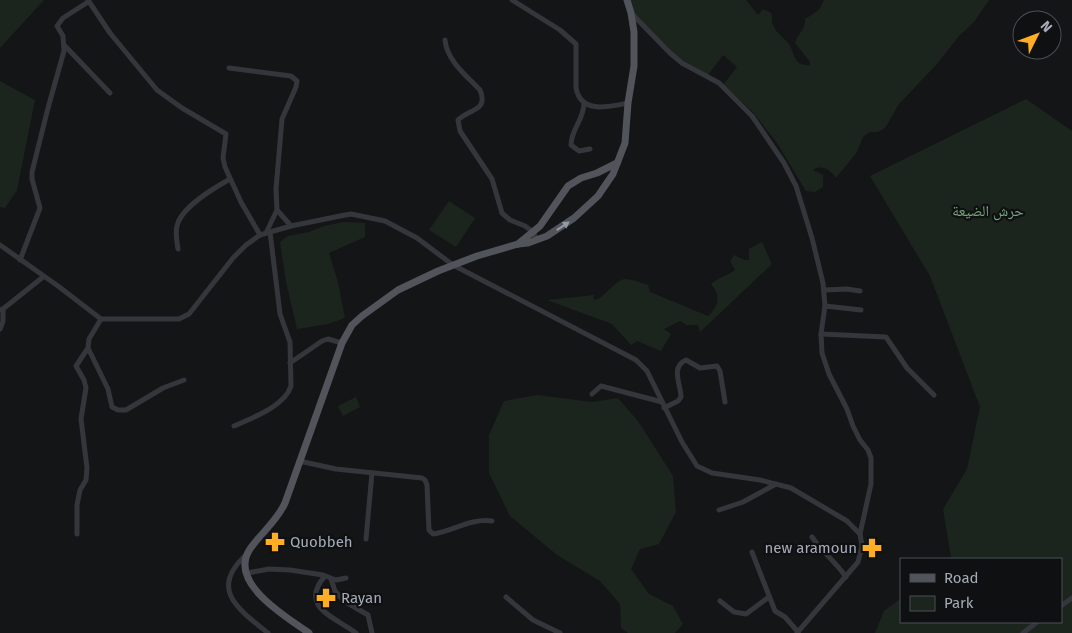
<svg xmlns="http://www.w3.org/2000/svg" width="1072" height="633" viewBox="0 0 1072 633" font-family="'Fira Sans','Noto Naskh Arabic',sans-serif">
<rect width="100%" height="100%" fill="#141517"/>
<g fill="#1c251d">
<polygon points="0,0 44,0 0,48"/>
<path d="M629,0h117l12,15 5,-6 8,4c2,4 0,7 2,12 3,8 11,13 16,19 6,10 5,23 21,21v-3l-15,-19c3,-10 11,-14 10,-24l14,-9 5,-10h165l-15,22 -15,14 -23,29 -37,39 -14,24 -7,4h-8l-7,5 -6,15 -21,26c-5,-7 -11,-12 -20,-10l-3,2 10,5v12l-8,5 -9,-1 -29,-48 -25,-32 -29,-26 14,-18 -14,-12 -15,20 -37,-22 -36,-38z"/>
<polygon points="0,81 35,100 17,190 5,208 0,207"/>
<polygon points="1026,99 1072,131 1072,633 875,633 884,611 901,598 901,622 1061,622 1061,559 948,559 951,557 943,509 967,469 980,407 930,276 870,176"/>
<polygon points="449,201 475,218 456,247 429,230"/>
<polygon points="344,222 365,223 365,237 329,253 338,282 345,318 328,324 297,329 286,282 280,242 288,236 309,232 324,226"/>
<path d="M762,242l10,22 -72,68 -2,-7h-11l-7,-4 -16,8 7,5 -10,17 -24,-10 -6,4 -19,-21 -65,-24 47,-5 -1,3 3,2c9,-4 20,-20 29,-21 7,0 17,4 23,6l2,7 58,24c11,-9 13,-21 3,-32 8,-7 16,-8 24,-14l-5,-9 4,-6 10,5h5v-11z"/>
<polygon points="537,395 592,402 618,398 638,421 673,476 676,512 659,544 640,549 631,569 649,594 673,606 683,624 675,633 628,633 621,628 620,604 600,581 557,555 510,516 489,473 489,435 504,401"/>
<polygon points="356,397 360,407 343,416 338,406"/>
</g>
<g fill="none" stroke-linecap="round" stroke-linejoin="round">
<g stroke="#35363c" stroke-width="5">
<polyline points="88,0 110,33 157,90 182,108 226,134 223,158 225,167 241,202 260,235"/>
<path d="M512,0l48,30 16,14v44c5,26 32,19 52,15"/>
<polyline points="632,14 670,53 682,63 719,83 752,116 784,163 796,186 812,238 823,283 825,306 821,334 822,353 829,374 847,409 853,426 860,440 868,450 871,458 871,484 860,534"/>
<path d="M445,40c2,21 22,36 35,50 9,21 -11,19 -22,30l2,11 32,48 10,34 8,7 15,6 8,6 4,8"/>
<polyline points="65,46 110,93"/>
<polyline points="229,68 291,76 297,81 296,87 282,119 276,189 277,210 266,233"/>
<path d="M584,103c0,17 -13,26 -13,42l8,6 11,-2"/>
<polyline points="277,210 291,226"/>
<polyline points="0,245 58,286 101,319 179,319 189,314 233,258 246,245 260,235 291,226 340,216 351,214 385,221 417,238 453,265 636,360 647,371 682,442 697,466 712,473 760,480 791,488 847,521 860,534 862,546 858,562 797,633"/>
<path d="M178,249c-1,-7 -3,-16 -1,-23 4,-19 37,-38 53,-47"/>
<polyline points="20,260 40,208 32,179 32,172 48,108 64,51 63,36 57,26 63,18 88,2"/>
<polyline points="824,290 847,289 860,291"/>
<polyline points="825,306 861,310"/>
<polyline points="0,310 3,309 43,277"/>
<polyline points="0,329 3,321 3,309"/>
<polyline points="821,334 886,337 907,368 934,395"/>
<polyline points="88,348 108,389 112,407 118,410 126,410 163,388 184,380"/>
<polyline points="290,363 322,341 328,339 342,343"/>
<polyline points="592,394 601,386 662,402"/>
<path d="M664,408l14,-7 3,-4c0,-12 -11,-30 5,-37l14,8 17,-2 3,5 5,31"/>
<path d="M234,426c18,-8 51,-20 57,-40l-1,-44 -10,-28 -10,-82"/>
<path d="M299,461l37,8 86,9 3,2 2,5 2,45 4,4c20,-3 38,-16 59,-13"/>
<polyline points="719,510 743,502 776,484"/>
<polyline points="77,534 77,505 80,490 86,480 87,468 81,419 86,388 84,380 76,366 88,348 89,339 101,319"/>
<path d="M812,537c10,15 24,25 34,40"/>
<polyline points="366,539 372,473"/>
<polyline points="752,552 775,611 785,617 798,632"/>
<path d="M247,554c-39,35 -9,55 21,79"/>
<polyline points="247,573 269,569 290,570 323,575 336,580 346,578"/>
<path d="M325,576c-27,31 10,41 31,57"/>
<polyline points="331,579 335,591 344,601 368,615 372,633"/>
<polyline points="506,597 533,620 560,633"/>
<polyline points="720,601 734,612 746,614 769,597"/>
<polyline points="1061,606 1072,598"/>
<polyline points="1023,633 1037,622"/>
</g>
<g stroke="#51545b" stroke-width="7">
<polyline points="518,244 540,226 568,186 581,178 597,173 617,163"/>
<path d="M309,633c-21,-15 -82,-50 -59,-84 11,-16 27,-28 35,-46l57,-160 10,-18 10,-9 36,-26 40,-19 39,-15 41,-12 10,-1 19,-7 27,-18 24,-22 15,-22 12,-31 3,-40 6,-37v-34l-3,-19 -4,-13"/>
</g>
</g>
<defs><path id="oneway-solid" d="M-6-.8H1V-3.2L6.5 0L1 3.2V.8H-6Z" transform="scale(1.25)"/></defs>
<use fill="#949aa5" href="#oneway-solid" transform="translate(563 226) rotate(-33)"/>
<defs>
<symbol id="pharmacy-bare" viewBox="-9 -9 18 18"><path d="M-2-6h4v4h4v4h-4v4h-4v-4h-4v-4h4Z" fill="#ffad24" stroke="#0f1012" stroke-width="2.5" paint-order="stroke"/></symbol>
</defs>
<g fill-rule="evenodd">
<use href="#pharmacy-bare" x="261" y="528" width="28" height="28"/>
<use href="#pharmacy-bare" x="858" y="534" width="28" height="28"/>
<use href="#pharmacy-bare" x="312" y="584" width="28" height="28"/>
</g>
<g text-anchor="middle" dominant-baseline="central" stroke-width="4.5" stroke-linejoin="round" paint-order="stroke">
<g font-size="15" fill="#7ba47c" stroke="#0f1012">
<text x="988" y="211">حرش الضيعة</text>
</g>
<g font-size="15" fill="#a5acb8" stroke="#0f1012" text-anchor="start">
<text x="290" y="542">Quobbeh</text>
<text x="857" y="548" text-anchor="end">new aramoun</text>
<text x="341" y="598">Rayan</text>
</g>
</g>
<rect x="900" y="558" width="162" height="65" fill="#0f1012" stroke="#4b4e54"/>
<rect x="910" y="574" width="25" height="8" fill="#51545b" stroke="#4b4e54"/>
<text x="944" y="583" font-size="15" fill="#a5acb8">Road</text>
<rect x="910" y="596" width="25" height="15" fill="#1c251d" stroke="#4b4e54"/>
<text x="944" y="608" font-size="15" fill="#a5acb8">Park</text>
<g transform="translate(1037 35) rotate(48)"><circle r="24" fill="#0f1012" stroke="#4b4e54"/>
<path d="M0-4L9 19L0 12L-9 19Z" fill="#ffad24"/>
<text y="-8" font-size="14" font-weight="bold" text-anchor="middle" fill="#a5acb8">N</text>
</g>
</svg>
